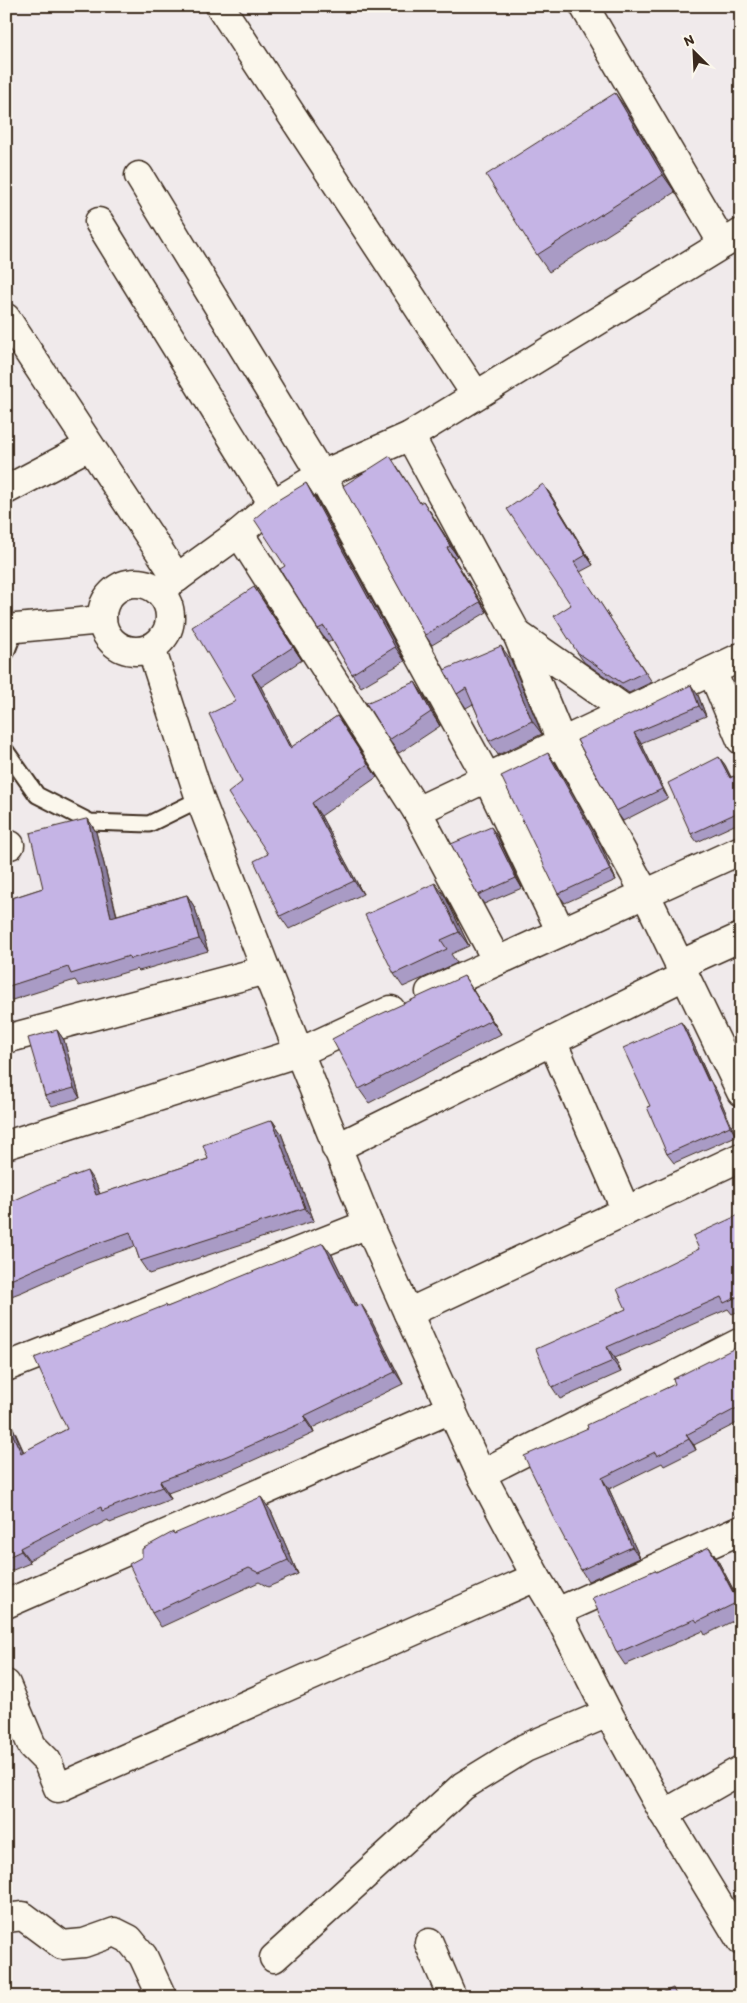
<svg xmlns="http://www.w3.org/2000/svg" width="747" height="2003" viewBox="0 0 747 2003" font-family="Itim,sans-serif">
<rect width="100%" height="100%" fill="#f0eaeb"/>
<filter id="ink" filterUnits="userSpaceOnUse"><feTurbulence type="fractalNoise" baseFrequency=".02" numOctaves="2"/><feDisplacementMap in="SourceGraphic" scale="10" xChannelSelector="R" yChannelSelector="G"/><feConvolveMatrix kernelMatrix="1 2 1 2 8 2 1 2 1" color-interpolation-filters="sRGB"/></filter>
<g filter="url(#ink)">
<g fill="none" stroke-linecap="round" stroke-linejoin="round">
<defs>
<g id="lane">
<polyline points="6,653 15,630"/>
<polyline points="6,751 37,795 90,822 149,824 200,799"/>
</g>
<g id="street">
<polyline points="220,6 476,395"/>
<polyline points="584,6 723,244"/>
<polyline points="139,176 321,475 487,778 561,932"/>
<polyline points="99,222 273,504"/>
<polyline points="6,318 177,578"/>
<polyline points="410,436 517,634 562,743 645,893 741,1092"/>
<polyline points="6,490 89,446"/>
<polyline points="239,533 417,811 497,961"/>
<polyline points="517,634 627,711"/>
<polyline points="712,671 741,740"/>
<polyline points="417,811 741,657"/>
<polyline points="6,846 10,845"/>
<polyline points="679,965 741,937"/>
<polyline points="430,992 741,850"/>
<polyline points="6,1039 266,970"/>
<polyline points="552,1041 626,1211"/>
<polyline points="6,1145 300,1052 391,1010"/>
<polyline points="336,1148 684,976"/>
<polyline points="408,1313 741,1157"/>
<polyline points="6,1367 368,1224"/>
<polyline points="481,1474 741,1342"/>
<polyline points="6,1604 451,1409"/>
<polyline points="557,1612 741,1530"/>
<polyline points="6,1684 32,1746 47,1761 58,1788 536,1577"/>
<polyline points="664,1814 741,1770"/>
<polyline points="6,1918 23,1916 62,1945 84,1943 115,1932 129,1939 143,1956 162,1997"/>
<polyline points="429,1943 452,1997"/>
<polyline points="274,1958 463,1786 525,1748 608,1713"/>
</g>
<g id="secondary">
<circle cx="136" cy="617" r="34"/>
<polyline points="158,590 177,578 239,533 273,504 321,475 410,436 741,233"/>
<polyline points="6,629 102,620"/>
<polyline points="151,648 200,799 266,970 368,1224 451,1409 481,1474 536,1577 557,1612 608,1713 664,1814 741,1941"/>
</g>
</defs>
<use href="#lane" stroke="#3b2a1e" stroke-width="19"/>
<use href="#street" stroke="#3b2a1e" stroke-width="31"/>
<use href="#secondary" stroke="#3b2a1e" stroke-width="31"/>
<use href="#lane" stroke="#fbf7ec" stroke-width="15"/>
<use href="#street" stroke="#fbf7ec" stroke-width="28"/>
<use href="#secondary" stroke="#fbf7ec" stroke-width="28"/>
</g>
<g fill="#a99bc5" stroke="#3b2a1e">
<polygon points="627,110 675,192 549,272 537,255"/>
<polygon points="397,466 420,503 430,511 451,545 457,556 454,558 487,612 432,645 425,635"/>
<polygon points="543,484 550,494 593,565 580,572 652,682 629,693 584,662 577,652 571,605"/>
<polygon points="315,497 405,661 361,687 352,674 332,640 328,643 318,629 285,566"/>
<polygon points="263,600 302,660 261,687 292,747 337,716 377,777 321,816 363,894 289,929 280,916 268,854 242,782 236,701"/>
<polygon points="511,660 542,734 498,755 489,741 473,704 466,708 457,694"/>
<polygon points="415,682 424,696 440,726 399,753 389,740"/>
<polygon points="698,695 706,716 641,743 668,798 623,821 616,811 577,740"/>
<polygon points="719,757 725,765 731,777 734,776 741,786 741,822 697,842 691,834"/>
<polygon points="555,763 599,841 616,880 565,903 558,894"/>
<polygon points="88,819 96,832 117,915 187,895 195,908 208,951 139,971 137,969 79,986 75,980 6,1002 6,900 43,888"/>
<polygon points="498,837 522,888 484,904 478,895"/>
<polygon points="445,896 469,946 451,954 457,963 403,987 394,974"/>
<polygon points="473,990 501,1034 369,1103 359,1089"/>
<polygon points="57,1030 64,1040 80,1098 52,1106 45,1096"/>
<polygon points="688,1032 710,1081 716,1090 736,1136 674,1163 667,1154 650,1106"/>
<polygon points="272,1120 281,1133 314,1221 149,1274 140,1261 135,1246 85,1264 22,1292 6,1298 6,1204 96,1184 100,1194 208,1159"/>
<polygon points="741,1214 741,1310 732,1314 728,1309 615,1358 621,1372 560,1399 552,1387 626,1309"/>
<polygon points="332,1255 357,1306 369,1316 403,1384 312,1428 314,1433 236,1468 168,1493 171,1499 110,1523 108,1520 29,1560 30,1563 6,1573 6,1412 24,1452 67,1429 167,1307"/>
<polygon points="741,1345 741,1421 694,1445 696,1450 664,1466 662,1463 609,1489 640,1558 588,1581 581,1570 554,1517 588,1428 675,1384"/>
<polygon points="271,1511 298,1574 268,1587 259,1582 161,1627 152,1613 174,1534"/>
<polygon points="709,1547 717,1559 741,1604 741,1617 705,1635 703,1631 625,1665 617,1653 656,1572"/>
</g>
<g fill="#8a7ea0" stroke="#3b2a1e">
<polygon points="615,93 627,110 675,192 663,175"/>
<polygon points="306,483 315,497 405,661 395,647"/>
<polygon points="543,484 550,494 593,565 586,555"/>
<polygon points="423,501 451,545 457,556 450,546"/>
<polygon points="447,548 454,558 487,612 480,602"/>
<polygon points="254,587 263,600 302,660 293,647"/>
<polygon points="501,646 511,660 542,734 532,721"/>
<polygon points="252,674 261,687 299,761 290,748"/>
<polygon points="415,682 424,696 440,726 431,712"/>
<polygon points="691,685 698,695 706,716 699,706"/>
<polygon points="337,716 346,729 377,777 368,764"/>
<polygon points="634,733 641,743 668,798 662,789"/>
<polygon points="548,753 555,763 599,841 616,880 610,870"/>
<polygon points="719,757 725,765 735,786 730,778"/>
<polygon points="734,776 740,784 741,786 741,791"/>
<polygon points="312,803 321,816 363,894 354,881"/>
<polygon points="88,819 96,832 120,929 111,917"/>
<polygon points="491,827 498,837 522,888 516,878"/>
<polygon points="435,883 445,896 469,946 459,932"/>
<polygon points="187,895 195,908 208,951 199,939"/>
<polygon points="464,976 473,990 501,1034 491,1020"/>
<polygon points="681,1022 688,1032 710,1081 716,1090 736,1136 730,1126"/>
<polygon points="57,1030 64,1040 80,1098 74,1088"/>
<polygon points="272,1120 281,1133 314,1221 305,1208"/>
<polygon points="87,1171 96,1184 105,1208 96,1195"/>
<polygon points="323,1243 332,1255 363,1319 355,1307"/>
<polygon points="361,1304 369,1316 403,1384 395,1372"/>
<polygon points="607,1347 615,1358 621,1372 613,1361"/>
<polygon points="6,1412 29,1465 21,1453 6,1420"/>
<polygon points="304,1416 312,1428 314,1433 306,1421"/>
<polygon points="686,1435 694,1445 696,1450 689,1439"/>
<polygon points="602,1478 609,1489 640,1558 632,1547"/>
<polygon points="160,1481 168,1493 171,1499 162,1487"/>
<polygon points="261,1497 271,1511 298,1574 288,1560"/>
<polygon points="709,1547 717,1559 741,1604 741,1606"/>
<polygon points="20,1548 29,1560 30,1563 21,1551"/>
</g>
<g fill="#c5b4e5" stroke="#3b2a1e">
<polygon points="615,93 663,175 537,255 486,175"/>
<polygon points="390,456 420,503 423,501 444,535 450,546 447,548 480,602 425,635 343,486"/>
<polygon points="306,483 395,647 352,674 324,626 318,629 280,569 285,566 254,519 273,503"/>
<polygon points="543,484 586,555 574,562 645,672 622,683 577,652 554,616 571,605 507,509"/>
<polygon points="254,587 293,647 252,674 290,748 337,716 368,764 312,803 354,881 280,916 254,861 268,854 228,793 242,782 209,714 236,701 192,627"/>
<polygon points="501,646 532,721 489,741 466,688 457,694 444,670"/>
<polygon points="415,682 431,712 389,740 366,703"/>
<polygon points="691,685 699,706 634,733 662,789 616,811 577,740"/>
<polygon points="548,753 592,832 610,870 558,894 501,776"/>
<polygon points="719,757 730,778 734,776 741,791 741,811 691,834 668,783"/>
<polygon points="86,819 88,819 111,917 187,895 199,939 130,959 129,956 71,974 68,967 6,987 6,900 43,888 30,833"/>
<polygon points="491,827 516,878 478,895 451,844"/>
<polygon points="435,883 459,932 441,940 447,949 394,974 365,915"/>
<polygon points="464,976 491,1020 359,1089 332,1039 370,1019"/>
<polygon points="681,1022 708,1081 710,1080 730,1126 667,1154 647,1107 650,1106 623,1048"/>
<polygon points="57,1030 74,1088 45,1096 28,1038"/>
<polygon points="272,1120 305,1208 140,1261 130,1232 76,1251 6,1282 6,1204 46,1186 87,1171 96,1195 208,1159 203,1145"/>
<polygon points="741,1214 741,1295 724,1303 721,1297 607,1347 613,1361 552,1387 536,1349 626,1309 617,1289 699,1249 693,1236"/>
<polygon points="323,1243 355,1307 361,1304 395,1372 304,1416 306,1421 227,1456 160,1481 162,1487 102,1511 101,1507 20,1548 21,1551 6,1558 6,1420 21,1453 67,1429 34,1358 166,1305 167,1307"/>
<polygon points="741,1345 741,1406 686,1435 689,1439 657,1456 655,1452 602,1478 632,1547 581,1570 553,1517 554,1517 524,1456 588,1428 587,1425 675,1384 673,1379"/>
<polygon points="261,1497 288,1560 259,1573 249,1568 152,1613 129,1564 142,1557 142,1549 173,1532 174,1534"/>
<polygon points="709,1547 738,1602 697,1622 695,1619 617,1653 592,1598 655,1570 656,1572"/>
<polygon points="673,1988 677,1997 653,1997"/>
</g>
</g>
<rect width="747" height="2003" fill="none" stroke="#fbf7ec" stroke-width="25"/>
<rect x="12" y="12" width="722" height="1978" fill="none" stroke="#3b2a1e" stroke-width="2" filter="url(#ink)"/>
<g transform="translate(694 52) rotate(336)" stroke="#fbf7ec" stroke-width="4" paint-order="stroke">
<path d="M0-4L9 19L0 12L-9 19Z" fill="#3b2a1e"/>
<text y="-8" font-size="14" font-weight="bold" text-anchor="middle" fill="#3b2a1e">N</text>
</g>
</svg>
